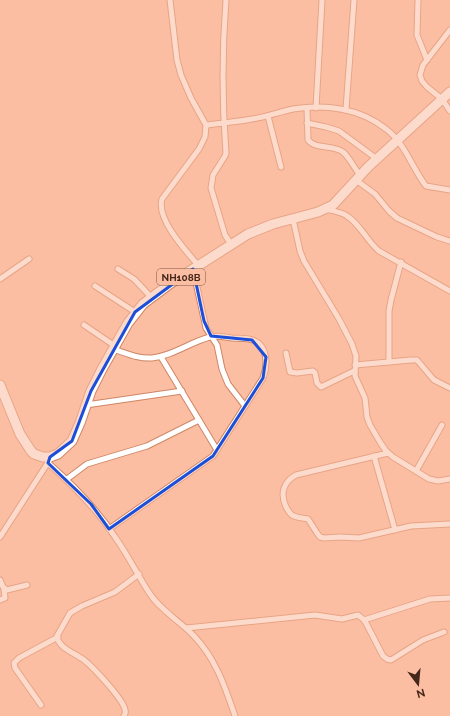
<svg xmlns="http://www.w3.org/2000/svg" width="450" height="716" viewBox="0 0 450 716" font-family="Raleway,sans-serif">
<rect width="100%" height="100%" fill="#fcbea2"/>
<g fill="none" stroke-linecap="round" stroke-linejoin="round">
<defs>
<g id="street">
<path d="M170,0l7,60 4,15 10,23 15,27 -1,12 -6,12 -37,50c-6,20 24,52 36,66"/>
<path d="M226,0c-4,51 -4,102 0,153l-1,3 -12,19 -2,13 14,47 6,9"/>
<polyline points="418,0 417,35 427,60"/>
<polyline points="450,30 423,65 420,75 422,81 427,87 442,99 450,111"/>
<path d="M307,108l1,32c8,10 25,4 35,12 7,6 11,16 17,23"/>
<polyline points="316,108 322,0"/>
<polyline points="346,109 354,0"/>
<polyline points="268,116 281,167"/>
<polyline points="307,123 326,127 339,131 377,159"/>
<path d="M206,125c15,-2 31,-3 46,-6 14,-2 27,-7 41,-10 32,-5 67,-1 93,20 19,14 26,39 40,57l24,4"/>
<polyline points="356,180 375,194 389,211 397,218 437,237 450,241"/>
<path d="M326,209c7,2 15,3 21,7 13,8 20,25 32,35l71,40"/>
<polyline points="293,219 300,251 304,261 339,319 352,344 356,356 355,376 365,398 367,417 370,425 380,442 386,451 393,457 429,479 438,481 450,479"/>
<polyline points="118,269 134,279 151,297"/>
<polyline points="193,269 206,328 217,345 222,369 228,384 245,406"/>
<polyline points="0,279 29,259"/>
<polyline points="95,286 135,312"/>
<polyline points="84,325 115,346"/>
<polyline points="286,353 290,372 297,373 313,371 315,373 317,383 321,387 354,371"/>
<polyline points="161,357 217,450"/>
<polyline points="389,362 389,311 391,300 401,262"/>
<polyline points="355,365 411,360 417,360 434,380 450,388"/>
<polyline points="86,405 182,391"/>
<path d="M388,453l-92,22c-13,7 -16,19 -10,32 2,3 3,6 6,8 4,3 11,3 16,4l9,14 3,4 4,1 16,-1 19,1 52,-12 39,-2"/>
<polyline points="374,456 395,530"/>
<path d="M48,463c25,22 49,46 67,74 13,18 23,39 35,57 11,17 30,27 44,42 22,23 31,51 41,80"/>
<polyline points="416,471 442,425"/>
<polyline points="67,479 87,464 147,446 199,420"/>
<path d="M109,529l104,-73 50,-78c5,-13 5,-32 -10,-38 -6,-2 -15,-2 -21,-2 -7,-1 -16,-3 -22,-1 -20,5 -37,19 -58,21 -14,1 -26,-5 -39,-9"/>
<polyline points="0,537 49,461"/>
<polyline points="0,580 3,587 7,590 27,585"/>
<polyline points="0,600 5,598 4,589"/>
<polyline points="364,620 430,599 450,598"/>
<polyline points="186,628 315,615 342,619 358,615 363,619 366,623 383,656 387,659 391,660 423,640 444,632"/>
<polyline points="41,705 15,668 14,663 19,658 58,637"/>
<path d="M124,716c1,-2 2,-4 1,-6 -1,-10 -32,-43 -41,-50 -9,-7 -26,-12 -27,-24l13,-23 12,-7 33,-14 24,-18"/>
</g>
<polyline id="highway" points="0,385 20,434 31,451 34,454 43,457 50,457 58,454 72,441 80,423 91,391 102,369 128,323 143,304 171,283 248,234 273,224 318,212 333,205 368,167 450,92"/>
</defs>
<use href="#street" stroke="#cf8665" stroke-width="7"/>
<use href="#highway" stroke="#cf8665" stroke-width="11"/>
<use href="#street" stroke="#fff" stroke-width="5"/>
<use href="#highway" stroke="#fff" stroke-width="9"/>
</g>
<path d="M0 0H450V716H0ZM193,269l11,52 7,15 41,4 14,17 -3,21 -50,78 -104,73 -18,-25 -43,-41 2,-6 22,-16 19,-50 44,-79z" fill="#fcbea2" fill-opacity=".55" fill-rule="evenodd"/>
<path fill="none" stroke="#1d4ed8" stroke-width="3" stroke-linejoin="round" d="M193,269l11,52 7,15 41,4 14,17 -3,21 -50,78 -104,73 -18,-25 -43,-41 2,-6 22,-16 19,-50 44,-79z"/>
<g text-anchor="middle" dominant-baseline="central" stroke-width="3.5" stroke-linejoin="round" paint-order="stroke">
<rect fill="#fcbea2" stroke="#7d5544" stroke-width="1" x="157" y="269" width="48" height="16" rx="3"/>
<g font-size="10" font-weight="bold" fill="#46281b">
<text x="181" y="277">NH108B</text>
</g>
</g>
<g transform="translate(418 684) rotate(164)" stroke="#fcbea2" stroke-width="3" paint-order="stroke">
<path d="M0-3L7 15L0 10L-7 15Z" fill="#46281b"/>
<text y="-6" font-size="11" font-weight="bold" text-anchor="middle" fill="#46281b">N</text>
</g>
</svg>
